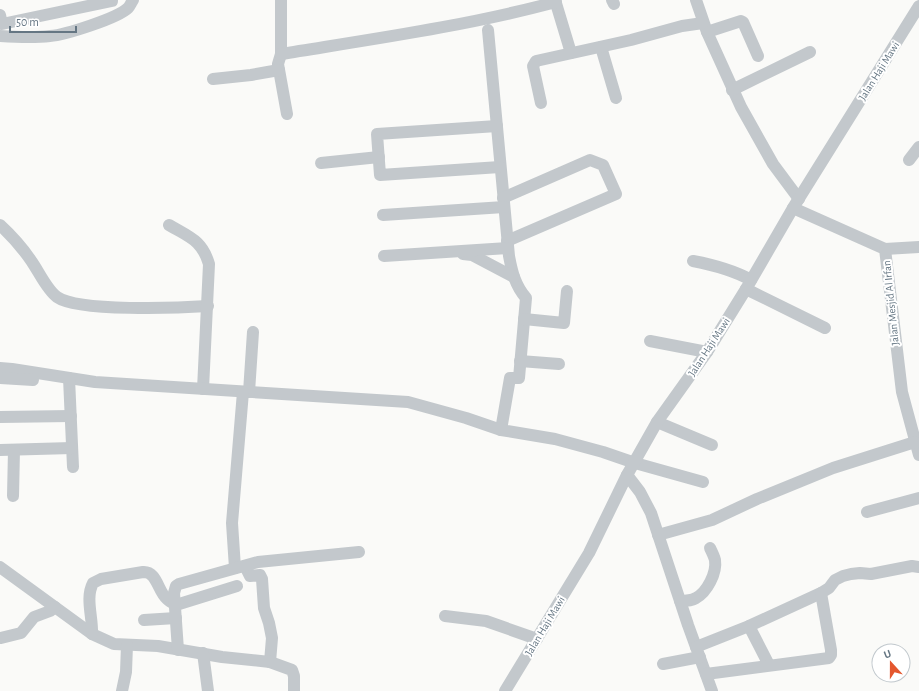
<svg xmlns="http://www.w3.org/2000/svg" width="919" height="691" viewBox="0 0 919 691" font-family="'Alegreya Sans',sans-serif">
<rect width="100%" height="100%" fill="#fafaf8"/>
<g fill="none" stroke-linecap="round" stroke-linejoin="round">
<g stroke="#c3c8cc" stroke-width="12">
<polyline points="281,0 281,54 278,64 287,114"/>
<polyline points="555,0 571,53"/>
<polyline points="612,0 614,4"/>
<polyline points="696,0 707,32 741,107 773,164 799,199"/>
<polyline points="0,15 2,24 112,1 112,0"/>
<path d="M488,30l21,226c3,16 6,29 17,42l-7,80h-9l-9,52"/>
<polyline points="707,32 741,21 743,22 758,56"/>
<path d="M0,36c16,1 33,2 50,0 15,-1 68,-18 78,-28 2,-2 3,-5 5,-8"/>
<polyline points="601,47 616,98"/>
<path d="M281,54c92,-15 185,-28 275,-52"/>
<polyline points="213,79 251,75 279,70"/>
<polyline points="732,90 810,52"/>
<polyline points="541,103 533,66 536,61 631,40 682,26 703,23"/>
<polyline points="497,126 377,134 380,175 500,167"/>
<polyline points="909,160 919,147"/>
<polyline points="321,163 379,157"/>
<polyline points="503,198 590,160 603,165 616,194 507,241"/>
<polyline points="793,208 885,249 902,392 919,455"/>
<polyline points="383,215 504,207"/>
<path d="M0,225c13,12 22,22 32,37 7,10 15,28 25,35 21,15 122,11 151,9"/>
<path d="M169,225c20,12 33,15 40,39l-6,125"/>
<polyline points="885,249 919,247"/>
<polyline points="463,254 472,255 514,277"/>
<polyline points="384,256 508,248"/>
<path d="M693,261c21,4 40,9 58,19"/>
<polyline points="746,289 825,328"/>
<polyline points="524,319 564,323 567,291"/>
<polyline points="650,341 707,352"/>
<polyline points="520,361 559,364"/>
<polyline points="0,368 12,369 95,382 408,402 466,418 501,430 555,439 603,452 635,463 703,482"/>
<polyline points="0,378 33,380"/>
<polyline points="69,378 73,467"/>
<polyline points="249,392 253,332"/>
<polyline points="0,417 71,416"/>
<polyline points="657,422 712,445"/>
<polyline points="0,450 72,448"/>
<polyline points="627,475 640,492 651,513 688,625 712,691"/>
<polyline points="13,496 14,450"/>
<polyline points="867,512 919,498"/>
<polyline points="658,535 712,520 757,499 833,468 915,442"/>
<polyline points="245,566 250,576 260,575 262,579 264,608 269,623 272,638 270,662"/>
<polyline points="0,567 92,634 114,644 158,646 222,657 270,662 292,670 294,676 294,691"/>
<polyline points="235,568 232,523 243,392"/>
<path d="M680,601c5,0 11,0 16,-3 11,-6 21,-25 19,-38 -1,-4 -3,-8 -5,-12"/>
<polyline points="445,616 486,621 537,639"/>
<polyline points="144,620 176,618"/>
<polyline points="749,626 769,665"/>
<path d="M92,634c1,-16 -7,-36 1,-51l8,-4 42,-7c14,-1 15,20 24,27 3,3 6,4 9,6l61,-19"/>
<polyline points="1,638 21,633 34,617 50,611 55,607"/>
<polyline points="696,647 749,626 821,593"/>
<polyline points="178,650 174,593 176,586 179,584 258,562 359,552"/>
<polyline points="203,653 208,691"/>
<polyline points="663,664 700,657"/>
<polyline points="706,674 829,658 831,655 831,650 821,593 829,588 835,580 843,576 851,574 860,573 871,574 912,566 919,567"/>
<polyline points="122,691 126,672 127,645"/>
<polyline points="505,691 589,553 627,475 657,422 707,352 746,289 793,208 919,6"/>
</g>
</g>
<g text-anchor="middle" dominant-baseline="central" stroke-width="4" stroke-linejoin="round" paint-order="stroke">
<g font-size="11" fill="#657683" stroke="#fff">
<text transform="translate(879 71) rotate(-58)">Jalan Haji Mawi</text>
<text transform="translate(891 303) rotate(-96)">Jalan Mesjid Al Irfan</text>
<text transform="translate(709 347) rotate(-57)">Jalan Haji Mawi</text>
<text transform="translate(545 626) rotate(-59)">Jalan Haji Mawi</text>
</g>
</g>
<g transform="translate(891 663) rotate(339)"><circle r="19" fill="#ffffff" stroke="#c1c8cd"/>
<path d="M0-3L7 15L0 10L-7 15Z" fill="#e4572e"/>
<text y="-6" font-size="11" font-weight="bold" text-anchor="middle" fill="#657683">U</text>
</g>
<path d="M10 26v6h66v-6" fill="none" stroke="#657683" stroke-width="2"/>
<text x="16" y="26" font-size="12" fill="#657683" stroke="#ffffff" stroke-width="3" paint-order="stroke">50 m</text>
</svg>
